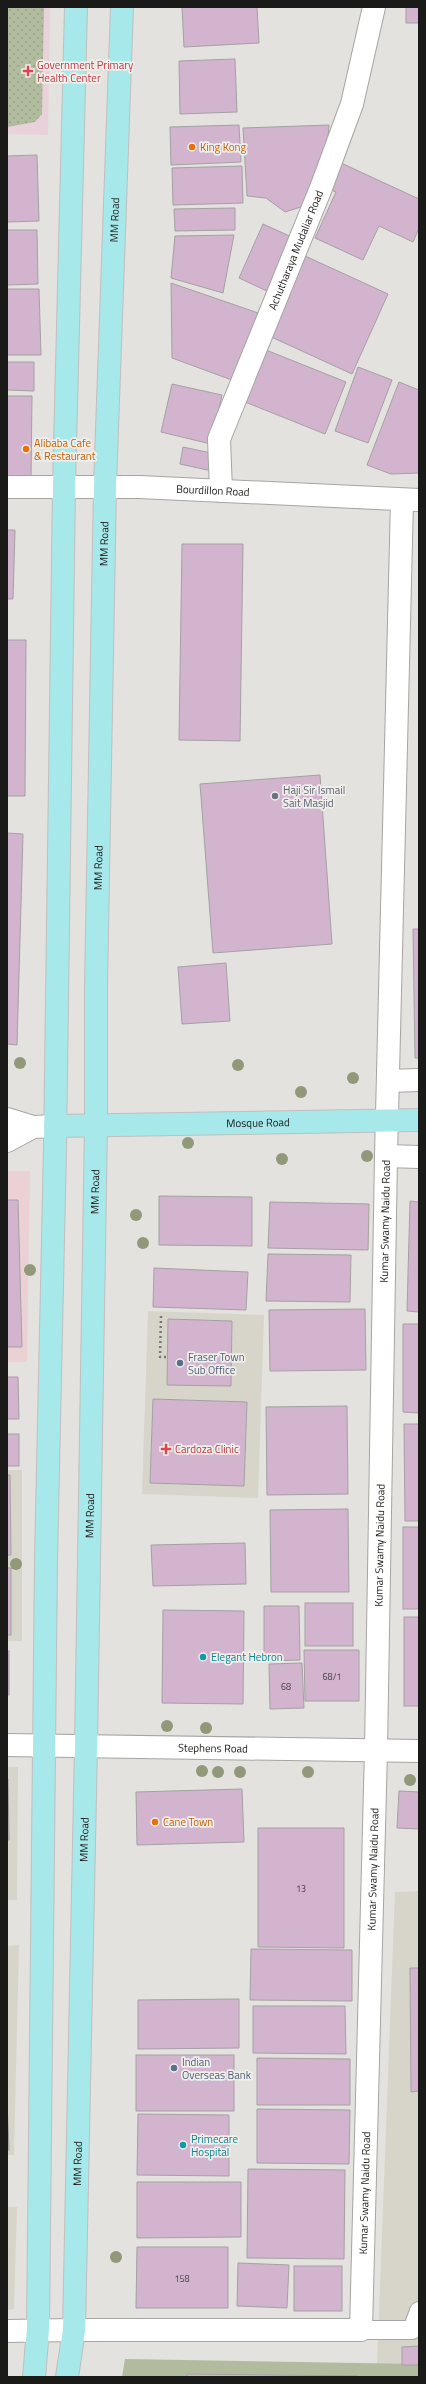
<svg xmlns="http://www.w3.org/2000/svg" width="426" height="2384" viewBox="0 0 426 2384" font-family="'Titillium Web',sans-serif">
<defs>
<pattern id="green-dots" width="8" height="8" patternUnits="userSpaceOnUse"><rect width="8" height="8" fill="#b1bc9f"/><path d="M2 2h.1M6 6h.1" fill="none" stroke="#98a188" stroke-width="1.8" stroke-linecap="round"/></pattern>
</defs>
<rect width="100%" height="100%" fill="#e3e2de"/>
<g fill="#d7d5ca">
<polygon points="148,1311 264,1315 258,1498 142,1494"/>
<rect x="7" y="1470" width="15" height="171"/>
<polygon points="7,1767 18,1767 17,1900 7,1900"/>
<polygon points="419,1891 419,2364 377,2365 395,1892"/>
<polygon points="19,1945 14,2155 7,2155 7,1946"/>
<polygon points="7,2207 17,2207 14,2309 7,2310"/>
</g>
<polygon fill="#ebd1d4" points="7,1171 30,1171 27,1362 7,1362"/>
<polygon fill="#e9d1db" points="7,7 50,7 48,135 7,134"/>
<polygon fill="url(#green-dots)" points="7,7 44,7 42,114 35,122 7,127"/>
<polygon fill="#b1bc9f" points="125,2359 419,2364 419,2377 122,2377"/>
<g fill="#d2b4ce" stroke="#a4a1a3">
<polygon points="182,7 257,7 259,43 184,47"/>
<rect x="406" y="7" width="13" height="16"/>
<polygon points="235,59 237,112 180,114 179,61"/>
<polygon points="239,125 241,162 171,165 170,127"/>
<polygon points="329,125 325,172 304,206 285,212 266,198 247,196 243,128"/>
<polygon points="37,155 39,221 7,222 7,156"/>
<polygon points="339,162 419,199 419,228 413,242 379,226 363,260 315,238 336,192 327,188"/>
<polygon points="242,166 243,203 173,205 172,168"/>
<polygon points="235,208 235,230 175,231 174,209"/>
<polygon points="263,224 294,238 269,292 239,278"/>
<polygon points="7,230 37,230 38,284 7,285"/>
<polygon points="234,235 223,293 171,278 175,236"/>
<polygon points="303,255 388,294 352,374 267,335"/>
<polygon points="171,283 264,315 240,383 172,358"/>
<polygon points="7,289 39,289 41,355 7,355"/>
<polygon points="261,348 346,382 325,434 240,400"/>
<polygon points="7,362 34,362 34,391 7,390"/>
<polygon points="358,367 392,380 368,443 335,431"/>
<polygon points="399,382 419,390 419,473 391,474 367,465"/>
<polygon points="172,384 222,395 211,444 161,432"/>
<polygon points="7,396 32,396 31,480 7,480"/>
<polygon points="183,447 216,454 212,471 180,464"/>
<polygon points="7,530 15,530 13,599 7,599"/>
<polygon points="182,544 243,544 240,741 179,740"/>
<polygon points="7,640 26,640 25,796 7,796"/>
<polygon points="320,775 332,944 213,953 200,784"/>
<polygon points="7,833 23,834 17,1045 7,1044"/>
<polygon points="413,929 419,929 419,1058 415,1058"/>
<polygon points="226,963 230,1021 182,1024 178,967"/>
<polygon points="159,1196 252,1197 252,1246 159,1245"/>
<polygon points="7,1200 18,1200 22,1347 7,1347"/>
<polygon points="410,1201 419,1202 419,1312 407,1311"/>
<polygon points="270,1202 369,1204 368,1250 268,1248"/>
<polygon points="268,1254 351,1255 350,1302 266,1301"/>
<polygon points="154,1268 248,1272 246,1310 153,1307"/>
<polygon points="365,1309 366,1370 270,1371 269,1310"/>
<polygon points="168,1319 232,1321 231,1386 167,1385"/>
<polygon points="403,1324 419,1324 419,1413 403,1412"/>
<polygon points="7,1377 18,1377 19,1419 7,1419"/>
<polygon points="153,1399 247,1402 244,1486 150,1483"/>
<polygon points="347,1406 348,1494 267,1495 266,1407"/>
<polygon points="404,1424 419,1424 419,1521 405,1521"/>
<rect x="7" y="1434" width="12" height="32"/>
<polygon points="7,1475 10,1475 11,1555 7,1555"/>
<polygon points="348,1509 349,1592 271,1592 270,1510"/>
<rect x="403" y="1527" width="16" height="82"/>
<polygon points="245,1543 246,1584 153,1586 151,1545"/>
<rect x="7" y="1568" width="4" height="67"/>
<rect x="305" y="1603" width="48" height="43"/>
<polygon points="264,1606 299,1606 300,1660 264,1661"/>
<polygon points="163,1610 244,1611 243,1704 162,1703"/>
<rect x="404" y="1617" width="15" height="89"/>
<polygon points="304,1650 359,1650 359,1701 305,1701"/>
<rect x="7" y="1651" width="2" height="44"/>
<polygon points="302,1663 304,1708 270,1709 269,1664"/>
<polygon points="7,1779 8,1779 9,1840 7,1840"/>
<polygon points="242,1789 244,1842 137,1845 136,1792"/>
<polygon points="399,1791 419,1792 419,1829 397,1828"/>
<polygon points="258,1828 344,1828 344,1948 258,1947"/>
<polygon points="251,1949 352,1950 352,2001 250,2000"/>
<polygon points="410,1968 419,1968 419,2091 411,2092"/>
<polygon points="239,1999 239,2048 138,2049 138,2000"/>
<polygon points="253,2006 345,2006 346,2054 253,2053"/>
<rect x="136" y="2055" width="98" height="56"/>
<polygon points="257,2058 350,2059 350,2105 257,2105"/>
<polygon points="7,2099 9,2150 7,2150"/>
<polygon points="257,2109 350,2110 349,2164 257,2163"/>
<polygon points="138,2114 229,2115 229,2176 137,2175"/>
<polygon points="248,2169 345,2170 344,2259 247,2258"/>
<polygon points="137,2182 241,2182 241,2237 137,2238"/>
<polygon points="137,2247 228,2247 228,2308 136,2308"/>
<polygon points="238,2263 289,2265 287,2308 237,2306"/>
<rect x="294" y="2266" width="48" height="45"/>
<polygon points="419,2346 419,2365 402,2365 402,2347"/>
<polygon points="187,2374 357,2376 187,2377"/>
</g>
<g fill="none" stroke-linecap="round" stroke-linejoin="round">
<defs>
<polyline id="lane" points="361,2330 412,2330 419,2311"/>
<g id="street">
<path id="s1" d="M7,487h132l280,13"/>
<path id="s2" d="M221,491l-2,-52 102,-251 31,-84 22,-97"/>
<polyline points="388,1081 419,1080"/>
<polyline points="386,1156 419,1157"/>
<path id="s3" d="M7,1745l412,6"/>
<path id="s4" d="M74,2330h287l15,-580 10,-594 16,-656"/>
</g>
<g id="secondary">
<polyline points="7,1119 33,1127 55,1126"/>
<polyline points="7,1141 33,1127"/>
<polyline points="7,2331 74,2330"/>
</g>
<g id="primary">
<path id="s5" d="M55,1126l364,-6"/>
<polyline points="34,2377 38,2329 46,1560 55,1147 64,486 76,7"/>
<path id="s6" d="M67,2377l7,-47 12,-584 10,-622v-137l9,-501 17,-479"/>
</g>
</defs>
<use href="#lane" stroke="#a5a5a1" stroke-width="20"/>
<use href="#street" stroke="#a5a5a1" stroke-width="24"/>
<use href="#secondary" stroke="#a5a5a1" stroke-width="24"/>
<use href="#primary" stroke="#bfbfbe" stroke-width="24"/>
<polyline stroke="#777673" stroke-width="2.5" stroke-dasharray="2 3" stroke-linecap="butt" points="161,1316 160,1357 168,1357"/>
<use href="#lane" stroke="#fff" stroke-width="18"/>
<use href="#street" stroke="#fff" stroke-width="22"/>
<use href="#secondary" stroke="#fff" stroke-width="22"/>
<use href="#primary" stroke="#a7e8eb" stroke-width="22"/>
</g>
<g fill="#91997a">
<circle cx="20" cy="1063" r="6"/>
<circle cx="238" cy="1065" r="6"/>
<circle cx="353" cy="1078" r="6"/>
<circle cx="301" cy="1092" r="6"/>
<circle cx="188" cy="1143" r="6"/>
<circle cx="367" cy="1156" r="6"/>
<circle cx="282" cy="1159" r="6"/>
<circle cx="136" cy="1215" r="6"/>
<circle cx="143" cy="1243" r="6"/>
<circle cx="30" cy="1270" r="6"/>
<circle cx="16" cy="1564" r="6"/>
<circle cx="167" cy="1726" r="6"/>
<circle cx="206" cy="1728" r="6"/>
<circle cx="202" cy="1771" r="6"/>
<circle cx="218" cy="1772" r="6"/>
<circle cx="240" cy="1772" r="6"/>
<circle cx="308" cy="1772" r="6"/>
<circle cx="410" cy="1780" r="6"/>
<circle cx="116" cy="2257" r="6"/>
</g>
<g fill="#e0444e" stroke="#f0efeb" stroke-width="1.5">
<path d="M26 65h4v4h4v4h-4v4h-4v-4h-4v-4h4z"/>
<path d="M164 1443h4v4h4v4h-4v4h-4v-4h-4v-4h4z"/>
</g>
<g fill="#e8710a" stroke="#f0efeb" stroke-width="1.5">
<circle cx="192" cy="147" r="4"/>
<circle cx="26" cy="449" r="4"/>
<circle cx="155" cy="1822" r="4"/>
</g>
<circle fill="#6b7280" stroke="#f0efeb" stroke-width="1.5" cx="275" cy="796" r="4"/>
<g fill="#5c6f8a" stroke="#f0efeb" stroke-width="1.5">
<circle cx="180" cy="1363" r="4"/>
<circle cx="174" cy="2068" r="4"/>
</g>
<g fill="#0f9aa8" stroke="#f0efeb" stroke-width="1.5">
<circle cx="203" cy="1657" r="4"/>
<circle cx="183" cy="2145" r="4"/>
</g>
<g text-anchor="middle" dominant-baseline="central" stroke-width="3.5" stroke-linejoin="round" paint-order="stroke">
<g font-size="9" fill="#484046">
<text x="332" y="1676">68/1</text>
<text x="286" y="1686">68</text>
<text x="301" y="1888">13</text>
<text x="182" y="2278">158</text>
</g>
<g font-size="11" fill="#be3a42" stroke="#f0efeb" text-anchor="start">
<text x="37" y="65">Government Primary<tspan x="37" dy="13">Health Center</tspan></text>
<text x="175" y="1449">Cardoza Clinic</text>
</g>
<g font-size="11" fill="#c56008" stroke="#f0efeb" text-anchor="start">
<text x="200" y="147">King Kong</text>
<text x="34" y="443">Alibaba Cafe<tspan x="34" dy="13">&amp; Restaurant</tspan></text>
<text x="163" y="1822">Cane Town</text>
</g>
<g font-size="11" fill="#1a1a18" stroke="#f0efeb">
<text stroke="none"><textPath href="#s6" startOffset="2158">MM Road</textPath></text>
<text stroke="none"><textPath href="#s2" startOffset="256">Achutharaya Mudaliar Road</textPath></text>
<text stroke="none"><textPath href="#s1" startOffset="206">Bourdillon Road</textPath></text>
<text stroke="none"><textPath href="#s6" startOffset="1834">MM Road</textPath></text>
<text stroke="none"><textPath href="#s6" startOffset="1510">MM Road</textPath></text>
<text stroke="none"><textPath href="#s5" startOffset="203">Mosque Road</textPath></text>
<text stroke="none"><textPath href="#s6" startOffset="1186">MM Road</textPath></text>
<text stroke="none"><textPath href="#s4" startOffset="1396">Kumar Swamy Naidu Road</textPath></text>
<text stroke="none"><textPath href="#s6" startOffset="862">MM Road</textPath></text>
<text stroke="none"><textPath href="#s4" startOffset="1072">Kumar Swamy Naidu Road</textPath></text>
<text stroke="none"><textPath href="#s3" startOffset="206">Stephens Road</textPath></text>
<text stroke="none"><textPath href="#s6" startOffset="538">MM Road</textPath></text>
<text stroke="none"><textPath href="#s4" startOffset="748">Kumar Swamy Naidu Road</textPath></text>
<text stroke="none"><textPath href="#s6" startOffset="214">MM Road</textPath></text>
<text stroke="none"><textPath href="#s4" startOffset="424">Kumar Swamy Naidu Road</textPath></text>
</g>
<g font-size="11" fill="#5b616d" stroke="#f0efeb" text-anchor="start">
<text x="283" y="790">Haji Sir Ismail<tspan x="283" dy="13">Sait Masjid</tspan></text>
</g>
<g font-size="11" fill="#4e5e75" stroke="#f0efeb" text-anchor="start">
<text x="188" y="1357">Fraser Town<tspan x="188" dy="13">Sub Office</tspan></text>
<text x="182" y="2062">Indian<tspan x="182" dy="13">Overseas Bank</tspan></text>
</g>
<g font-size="11" fill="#0d838f" stroke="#f0efeb" text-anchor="start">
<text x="211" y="1657">Elegant Hebron</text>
<text x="191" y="2139">Primecare<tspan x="191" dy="13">Hospital</tspan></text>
</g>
</g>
<rect width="426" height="2384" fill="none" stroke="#1a1a18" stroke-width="16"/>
</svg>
